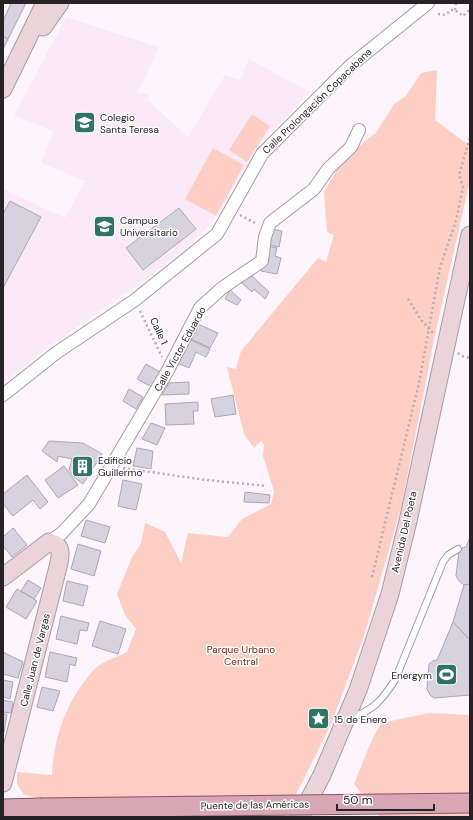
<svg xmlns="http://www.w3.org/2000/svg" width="473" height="820" viewBox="0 0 473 820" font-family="'DM Sans',sans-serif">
<rect width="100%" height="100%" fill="#fef4fc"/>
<polygon fill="#fce9f8" points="66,17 159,47 138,92 149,95 148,100 188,137 225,75 240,80 249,59 310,92 257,148 220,210 201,234 149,277 50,346 3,383 3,189 65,218 85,181 41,163 53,131 14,116"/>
<g fill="#fdcfc4">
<path d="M437,70l-2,50 35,26v34l-35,155 -34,173 -37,128 -33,88 -46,93h-214l-14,-19h-17l-16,-3 -7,-11v-12l35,3c1,-34 13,-70 35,-97 3,-3 6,-9 10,-11 9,-7 21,-10 30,-15l9,-23 -11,-14 -8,-21 15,-37 9,-14 4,-20 20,9 16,31 7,-30 40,4 14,-18 29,-15 3,-13 -11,-35 1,-12 -3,-3 -7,7 -10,-14 -17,-67 9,2 5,-18 77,-93 8,4 8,-27 -7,-3 -3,-40 15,-26 26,-25 11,-8 18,-29 12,-8 15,-23z"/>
<polygon points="252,114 270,126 247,162 229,150"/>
<polygon points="213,148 244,165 216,216 185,199"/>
<polygon points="429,713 470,715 470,817 380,817 354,784 371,742 381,723"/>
</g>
<g fill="#d7d2e0" stroke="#aaa6b3">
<polygon points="11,3 26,3 8,39 3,36 3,21"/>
<polygon points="3,36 8,39 3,49"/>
<polygon points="10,201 41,217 3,288 3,214"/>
<polygon points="179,208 196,229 143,270 126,248"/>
<polygon points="272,229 282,231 279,247 269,245"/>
<polygon points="267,246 277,248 275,256 281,258 277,274 261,271"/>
<polygon points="250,274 269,292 265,299 254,289 252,292 242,283"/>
<polygon points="230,290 241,300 237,305 225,299"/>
<polygon points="196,323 218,333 210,348 189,338"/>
<polygon points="189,339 210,349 206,357 196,352 189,368 177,363"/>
<polygon points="146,364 160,372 152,387 137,379"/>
<polygon points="189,382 189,394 162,395 169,383"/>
<polygon points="129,389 143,397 136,409 123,401"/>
<polygon points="233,395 236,414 215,417 211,399"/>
<polygon points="198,402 198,411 193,411 194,424 166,425 165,404"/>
<polygon points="151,423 165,428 157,445 142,439"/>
<polygon points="49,441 83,443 102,454 83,484 74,477 69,470 72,459 58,456 57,462 42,451"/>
<polygon points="137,448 153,451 151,469 133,466"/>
<polygon points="64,466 78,485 58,498 45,480"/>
<polygon points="27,475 48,502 40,509 33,500 13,516 3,504 3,494"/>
<polygon points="123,480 142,484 136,510 118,506"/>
<polygon points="245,492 270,495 269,503 244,502"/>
<polygon points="86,520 110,527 105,543 81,536"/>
<polygon points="13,528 27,545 12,557 3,546 3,537"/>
<polygon points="470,537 470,584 464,585 459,581 456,576 459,551 462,548 466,547"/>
<polygon points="78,544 101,551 94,576 71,569"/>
<polygon points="28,580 41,588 34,599 21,591"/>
<polygon points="67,581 88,586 83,606 63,601"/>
<polygon points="470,584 470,640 453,622 464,585"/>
<polygon points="17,589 37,601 26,619 6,607"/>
<polygon points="61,616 89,623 87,631 80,630 77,644 56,639"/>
<polygon points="100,621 126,629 118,654 92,646"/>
<polygon points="453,622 470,640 470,695 434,698 430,695 427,689 429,664 433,661 437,660"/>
<polygon points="3,652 23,662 18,678 3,674"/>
<polygon points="50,652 77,658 75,666 70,664 67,682 45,677"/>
<polygon points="3,680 13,682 10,699 3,697"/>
<polygon points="42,687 60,691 53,711 37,707"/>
<polygon points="3,700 13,702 11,713 4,712 4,714 7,714 4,732"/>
</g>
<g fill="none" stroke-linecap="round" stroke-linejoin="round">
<defs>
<path id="service" d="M349,719c24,-9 32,-17 46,-39l48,-118 5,-7 10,-6"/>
<g id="minor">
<polyline points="3,395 56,353 135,300 217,234 262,154 350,66 428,3"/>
<polyline points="49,542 62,533 89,504 168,370 200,308 222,288 262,261 265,237 270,223 314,189 328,169 351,147 359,130"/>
</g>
<g id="secondary">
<polyline points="43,27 60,3"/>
<polyline points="3,89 45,3"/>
<path d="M3,577l46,-35c14,3 12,13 9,25l-55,216"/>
<polyline points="300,817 322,775 358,690 390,594 408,521 470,235"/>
</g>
<polyline id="primary" points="3,809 40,808"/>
</defs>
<use href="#service" stroke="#a79ba5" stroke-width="8"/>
<use href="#minor" stroke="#a79ba5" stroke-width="14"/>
<use href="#secondary" stroke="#a79ba5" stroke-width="19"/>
<use href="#primary" stroke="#885262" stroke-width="21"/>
<g stroke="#b5adb3" stroke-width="2.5" stroke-dasharray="2 3" stroke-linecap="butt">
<polyline points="455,10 456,3"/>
<polyline points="438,14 445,15 451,10 455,10 463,16 470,9"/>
<polyline points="240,215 257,224"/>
<polyline points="408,299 422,321 434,334"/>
<polyline points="140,311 162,357"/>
<polyline points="458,353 462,356 470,358"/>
<polyline points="123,468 206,480 267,486"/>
<polyline points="372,577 419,383 440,267 456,221 463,187 459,175 470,137"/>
</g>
<use href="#service" stroke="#fff" stroke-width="6"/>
<use href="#minor" stroke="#fff" stroke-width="12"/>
<use href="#secondary" stroke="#ebd3da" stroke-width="17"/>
<use href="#primary" stroke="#d7a7b5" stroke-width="19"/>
<defs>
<polyline id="primary-bridge" points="40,808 470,803"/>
</defs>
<use href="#primary-bridge" stroke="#885262" stroke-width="21" stroke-linecap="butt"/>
<use href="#primary-bridge" stroke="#d7a7b5" stroke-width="19"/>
</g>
<defs>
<symbol id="school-square" viewBox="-11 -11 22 22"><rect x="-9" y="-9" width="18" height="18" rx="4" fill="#2f7367" stroke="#fff"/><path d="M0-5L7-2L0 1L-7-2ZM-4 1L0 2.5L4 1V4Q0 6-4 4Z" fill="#fff"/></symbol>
<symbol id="university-square" viewBox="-11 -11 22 22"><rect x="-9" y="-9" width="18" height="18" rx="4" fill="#2f7367" stroke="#fff"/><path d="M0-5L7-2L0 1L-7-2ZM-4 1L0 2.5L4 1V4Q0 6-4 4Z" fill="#fff"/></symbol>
<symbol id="building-square" viewBox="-11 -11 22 22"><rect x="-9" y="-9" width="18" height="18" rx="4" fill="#2f7367" stroke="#fff"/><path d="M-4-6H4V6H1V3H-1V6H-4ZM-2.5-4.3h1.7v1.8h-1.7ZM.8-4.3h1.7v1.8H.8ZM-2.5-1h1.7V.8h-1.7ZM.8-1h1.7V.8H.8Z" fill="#fff"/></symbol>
<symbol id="stadium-square" viewBox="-11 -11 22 22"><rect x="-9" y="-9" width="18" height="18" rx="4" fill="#2f7367" stroke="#fff"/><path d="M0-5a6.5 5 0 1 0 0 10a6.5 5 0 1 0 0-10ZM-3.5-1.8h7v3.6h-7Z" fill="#fff"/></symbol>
<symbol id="sight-square" viewBox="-11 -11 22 22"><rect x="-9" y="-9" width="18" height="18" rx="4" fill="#2f7367" stroke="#fff"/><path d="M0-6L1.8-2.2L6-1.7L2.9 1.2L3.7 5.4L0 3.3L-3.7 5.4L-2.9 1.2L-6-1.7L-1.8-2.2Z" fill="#fff"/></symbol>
</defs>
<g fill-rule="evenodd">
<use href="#school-square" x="72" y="110" width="25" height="25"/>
<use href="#university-square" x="92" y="214" width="25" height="25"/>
<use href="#building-square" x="70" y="454" width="25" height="25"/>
<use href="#stadium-square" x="434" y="662" width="25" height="25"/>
<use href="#sight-square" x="306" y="706" width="25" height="25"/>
</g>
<g text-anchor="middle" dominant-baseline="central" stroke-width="3" stroke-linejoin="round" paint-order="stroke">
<g font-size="10" fill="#272226" stroke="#fff">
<text transform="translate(317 101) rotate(-44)">Calle Prolongación Copacabana</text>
<text transform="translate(159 331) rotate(65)">Calle 1</text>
<text transform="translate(180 349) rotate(-61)">Calle Victor Eduardo</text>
<text transform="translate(404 532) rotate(-77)">Avenida Del Poeta</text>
<text transform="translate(35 660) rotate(-76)">Calle Juan de Vargas</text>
<text transform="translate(255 805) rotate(-1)">Puente de las Américas</text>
</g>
<g font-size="10" fill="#272226" stroke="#fff" text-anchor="start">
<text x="100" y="117">Colegio<tspan x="100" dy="12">Santa Teresa</tspan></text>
<text x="120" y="220">Campus<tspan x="120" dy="12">Universitario</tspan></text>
<text x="98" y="460">Edificio<tspan x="98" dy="12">Guillermo</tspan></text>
<text x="432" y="675" text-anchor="end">Energym</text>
<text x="334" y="719">15 de Enero</text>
</g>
<g font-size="10" fill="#7b2615" stroke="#fff">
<text x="241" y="649">Parque Urbano<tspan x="241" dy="12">Central</tspan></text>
</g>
</g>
<rect width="473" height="820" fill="none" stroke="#272226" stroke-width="8"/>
<path d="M337 804v6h97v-6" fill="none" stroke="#272226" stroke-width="2"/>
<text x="343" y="804" font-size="12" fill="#272226" stroke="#ffffff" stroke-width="3" paint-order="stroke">50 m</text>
</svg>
